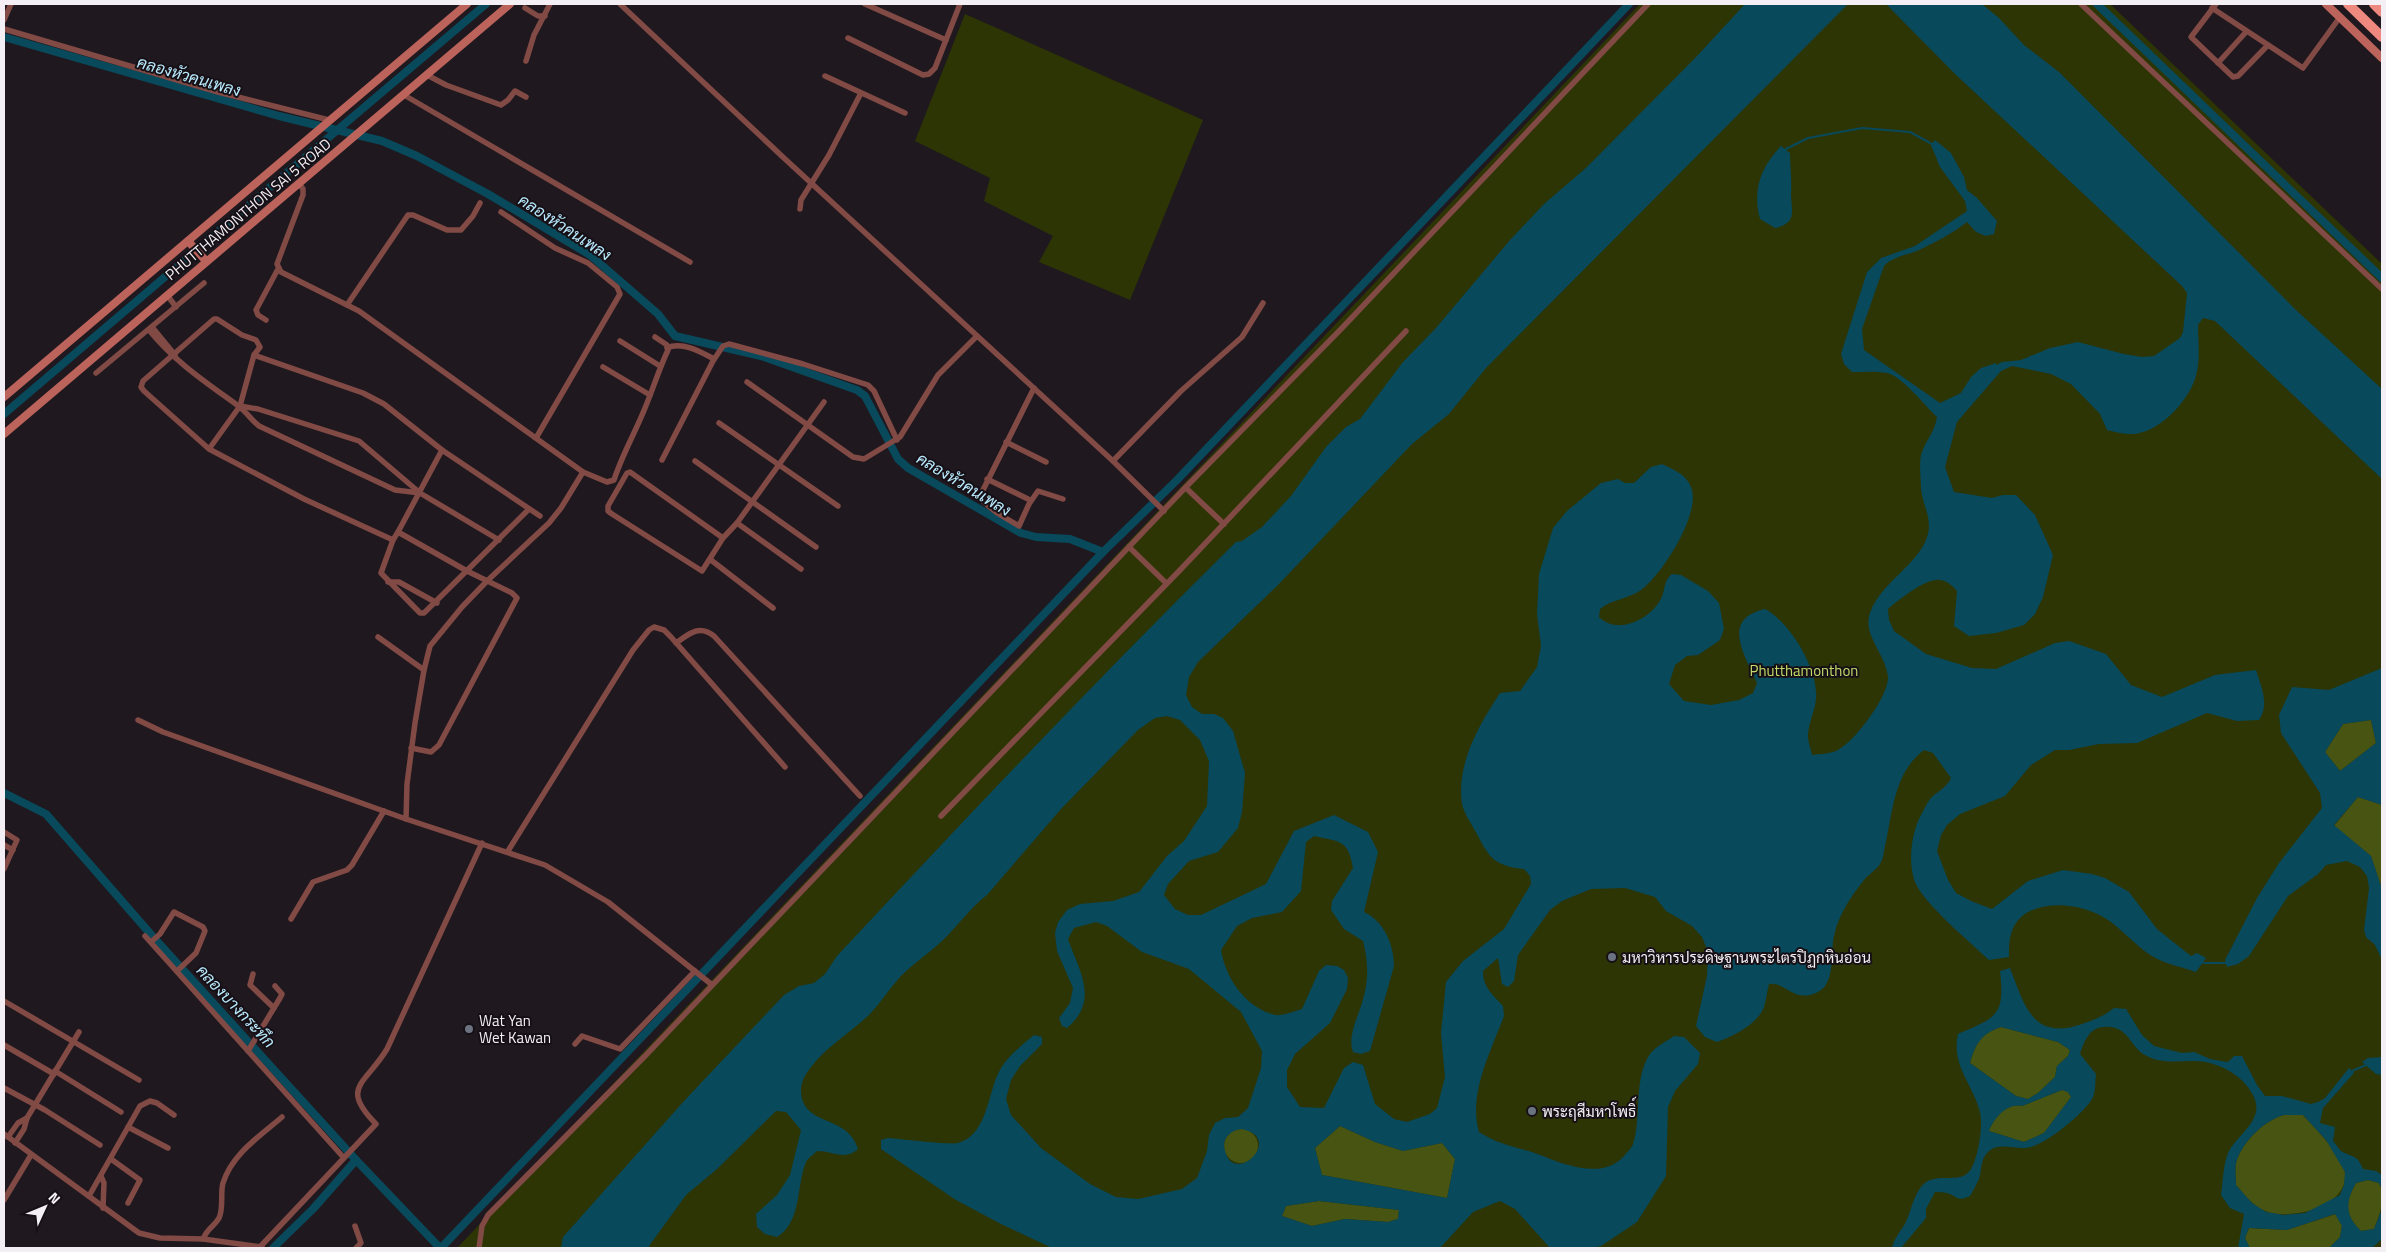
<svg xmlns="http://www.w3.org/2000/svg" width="2386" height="1252" viewBox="0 0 2386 1252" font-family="'Titillium Web',Sarabun,sans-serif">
<rect width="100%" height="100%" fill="#1f191f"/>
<g fill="#2d3505">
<polygon points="1640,4 2110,4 2382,264 2382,1248 457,1248"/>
<polygon points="965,14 1203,120 1130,300 1039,262 1053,236 984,201 990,178 915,141"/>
</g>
<g fill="#485412">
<polygon points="2371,720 2376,743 2340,771 2325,752 2343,724"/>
<polygon points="2358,797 2382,805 2382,889 2371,856 2334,826"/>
<path d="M2001,1027l57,15 12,8 -2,6 -11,10 -2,11 -17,16 -10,6 -12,-3 -46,-33c6,-20 10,-29 31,-36z"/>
<path d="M2062,1090l6,2 3,5 -27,36 -20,9 -35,-11c5,-13 17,-28 33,-25z"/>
<path d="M2284,1115h19c11,12 40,41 42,58 4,33 -52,47 -77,39 -14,-4 -23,-17 -32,-27 0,-8 -2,-21 2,-28 8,-18 27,-37 46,-42z"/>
<polygon points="1340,1126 1375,1142 1403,1151 1442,1143 1455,1159 1447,1198 1322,1175 1315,1148"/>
<circle cx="1241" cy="1146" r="17"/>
<path d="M2368,1180l11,3c7,15 1,31 -5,46l-13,2c-17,-17 -16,-28 -5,-48z"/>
<polygon points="1319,1201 1399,1210 1398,1219 1388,1222 1345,1219 1312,1226 1282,1216 1286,1206"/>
<polygon points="2336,1214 2342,1226 2340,1237 2329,1248 2250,1248 2245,1238 2249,1228 2287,1230"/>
</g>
<g fill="#08495b" fill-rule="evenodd">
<path d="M1745,4h103l-362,364 -37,46 -37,30 -134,141 -80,77 -9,15 -3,18 6,12 10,7h12l9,4 10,13 12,42 -3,39 -4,16 -20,24 -29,9 -21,23 -4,11 11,14 13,6h13l65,-31 28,-53 40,-16 34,17 10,20 -14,60c20,9 30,33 30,54l-24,85 -9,3 -8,-2c-6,-17 6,-36 10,-53 6,-19 5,-39 0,-58l-19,-12 -13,-19 1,-9 21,-33c-5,-29 -13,-26 -39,-32l-8,6 -5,49 -19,21 -30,6 -15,8 -16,24c5,29 24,57 54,65 8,1 20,-4 27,-6l17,-38 7,-6 11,1 7,4 4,8 -1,11 -17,34 -35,31 -8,16v17l13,20 24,1 20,-40 9,-6 10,3 12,39 19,15 13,3 23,-8 7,-6 8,-31 -4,-44 5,-51 17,-21 41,-32 27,-45 -1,-8 -6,-7c-27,-3 -34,-9 -46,-33 -5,-10 -14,-22 -16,-32 -6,-40 17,-79 38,-111l20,-2 17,-24 4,-21 -4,-32 2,-40 14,-46 14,-17 34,-28 17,-4 7,4h9l17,-16 11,-3c12,6 24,10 29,23 11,25 -29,88 -50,103 -12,9 -29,9 -41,19l-1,8c18,18 49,3 60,-15 7,-9 3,-20 13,-28l9,1 27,16 11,12 5,26 -4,11 -22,15 -11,1 -12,9 -6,19 15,17 27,4 28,-5 14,-7 4,-10c-12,-27 -37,-64 8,-74 25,13 54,61 51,90 -1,12 -8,25 -8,37 0,6 3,13 4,19 7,-1 19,-1 26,-5 17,-9 51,-54 50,-73 -2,-23 -26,-42 -18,-64 11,-31 48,-48 57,-76 6,-17 -4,-31 -6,-48 0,-9 -2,-25 0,-34 4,-14 14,-23 16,-38 -12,-11 -34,-40 -50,-44 -11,-2 -24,-1 -35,-1l-8,-8 -3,-10 26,-82 14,-14 34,-12 52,-35 -2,-10 -25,-34 -9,-22 4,-5 16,13 13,24 3,13 10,8 20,23 -3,13 -8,2 -10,-4 -9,-10c-14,11 -31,20 -48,28 -11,5 -26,6 -35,16l-22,63 2,21 76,53 21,-10 10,-16 10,-9 15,-5v2l6,-3 19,-2 29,-12 28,-6 46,12 18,3 12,-1 26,-18 3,-6 4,-39 -5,-7 -228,-213 -68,-69 97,1 15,12 26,28 35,27 237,238 86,79v90l-167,-158 -12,-3 -5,7c0,17 3,36 -3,54 -8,24 -38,56 -65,55 -7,0 -15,-2 -23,-4l-7,-16 -29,-30 -20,-10 -39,-8 -11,5 -44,51 -12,45 9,25 38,6 11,-3h13l19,20 18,40 -10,42 -8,17 -11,11 -28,8 -27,3 -15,-10 3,-35c-5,-6 -10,-10 -17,-11 -13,-3 -43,21 -52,29l1,11 5,11 32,23 46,14 24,1 59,-26 14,-2 37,13 25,31 31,12 53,-22 41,-5c5,17 14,34 3,50l-22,1 -30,-8 -70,30 -38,1 -30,6h-14l-24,15 -26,31 -45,18 -13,11 -6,10 -4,16 11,29 8,13 15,8 21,8 36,-28 35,-11 29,4 13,4 24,14 28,37 34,27 6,-3 9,5 -10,14c-14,-5 -31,-8 -44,-16 -21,-13 -37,-37 -62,-45 -25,-10 -70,-10 -79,23 -2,6 -2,15 -2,23l-20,3c-19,-18 -65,-56 -74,-78 -7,-19 -4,-45 4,-63 3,-6 7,-14 11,-20 7,-8 16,-10 21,-21l-18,-25 -9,-3c-29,22 -31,58 -38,92 -2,6 -2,16 -6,22 -4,6 -11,10 -16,16 -13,16 -26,36 -30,56 -4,17 2,47 -16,56 -24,12 -31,-10 -49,-8 -2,8 -3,16 -5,23 -7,18 -31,29 -47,35l-12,-5 -9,-11 11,-50 1,-24 -6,-15 -10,-11 -26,-15 -11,-14 -30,-9 -34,1 -29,12 -12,9 -32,45 -4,26 -6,6 -6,-3 -4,-26 -15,13c0,16 9,23 20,35l1,10c-13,35 -36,78 -25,116 21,14 41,15 64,24 24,10 61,23 81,0 3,-4 8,-8 9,-12 9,-27 0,-65 17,-90 5,-7 17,-13 24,-18l10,1 16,16 -2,11 -23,27 -7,16 -2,69 -29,46 -36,24 -10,2h-41l-35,-39 -15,-8 -27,11 -33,36h-388l-51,-24 -45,-24 -75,-51v-9l7,-2c14,1 60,7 70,5 31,-9 29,-52 43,-75 8,-13 21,-23 33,-33l8,2v7l-22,22 -9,14 -5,19 5,16 30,33 49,36 26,13 22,2 44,-10 15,-11 10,-27 2,-16 6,-12 10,-5 13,-1 10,-9 13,-40 1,-17 -21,-39 -52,-43 -47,-17 -35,-26 -11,-4 -22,6 -6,11c11,32 32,61 -1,89l-5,-2 -3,-8 11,-15 3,-15 -16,-37 -2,-18 3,-11 9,-12 13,-6 33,-3 26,-9 28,-36 17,-15 23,-35 2,-45 -9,-21 -20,-20 -13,-4 -12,2 -17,12 -77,79 -74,86c-17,13 -29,31 -45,46 -13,12 -28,22 -41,35 -11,12 -20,26 -31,38 -20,19 -43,32 -59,53 -8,10 -12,19 -9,32 8,27 46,17 56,50 -13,12 -25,2 -41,2 -3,3 -9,7 -11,11 -10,24 -4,60 -29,75l-12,-3 -8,-7 -1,-13 21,-19 13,-20 11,-45 -15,-18 -10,-1 -59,58 -31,26 -37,51 2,2h-90l2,-11 121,-136 100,-106 15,-9 15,-3 11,-9 12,-18c131,-140 262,-279 399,-414l6,-1 20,-14 29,-31 35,-49 20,-20 14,-8 43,-57 33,-34 74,-88 34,-36 43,-37 111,-112zM1340,1126l35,16 28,9 39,-8 13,16 -8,39 -125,-23 -7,-27zM1242,1129c43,9 -8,58 -17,22 -4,-13 6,-21 17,-22zM1319,1201l80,9 -1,9 -10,3 -43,-3 -33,7 -30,-10 4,-10z"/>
<path d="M1781,146l9,7c0,14 2,27 1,40 0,18 7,30 -16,35l-15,-9c-8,-29 1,-52 21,-73z"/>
<path d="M2382,668v137l-24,-8 -24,28 37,31 11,33 -1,35 1,36 -7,-15 -9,-8 -2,-7 5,-42 -2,-12 -7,-9 -13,-6 -21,4 -8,9 -30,22 -39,60 -11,8 -11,3 -2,-7 32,-62 22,-35 43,-55 -2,-15 -39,-60 -2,-18 13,-28 37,3zM2371,720l5,23 -36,28 -15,-19 18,-28z"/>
<path d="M2010,968c14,36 22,72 69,57 14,-5 24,-8 35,-17l12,1 16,26 12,11 28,7 12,-1 16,7 18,3 6,-6h8l15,29 8,11h17l29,8 7,-2 7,-4 24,-30 5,5 -31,35 -3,15 15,4 -2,14c3,3 5,7 8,10 12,7 16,3 22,18l13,2 6,4v14l-3,-6 -11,-3 -12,3c-11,19 -11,33 5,48l13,-2 8,-20v30l-10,9h-43l11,-11 2,-11 -7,-12 -48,16 -38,-2 -4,10 5,10h-12l6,-34 -14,-6 -9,-13c2,-13 2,-30 7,-42 10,-20 38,-33 25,-58 -11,-21 -36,-34 -60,-34 -16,0 -33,3 -48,-6 -15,-8 -17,-31 -42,-28 -14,1 -19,15 -23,27l16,20c-1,7 0,16 -3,23 -7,15 -46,46 -62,50 -13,4 -31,-6 -42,4 -9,8 -7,18 -10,28 -3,6 -6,12 -9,17 -13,6 -11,1 -23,-3 -3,-1 -9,-1 -12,-1l-9,17v9l-25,30h-9c2,-10 9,-17 14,-26 6,-13 9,-36 24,-42 16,-6 35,5 43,-15 6,-14 10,-38 7,-53 -7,-28 -29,-46 -22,-78 39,-17 47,-18 42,-63zM2001,1027l57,15 12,8 -2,6 -11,10 -2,11 -17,16 -10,6 -12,-3 -46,-33c5,-19 12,-30 31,-36zM2062,1090l6,2 3,5 -27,36 -20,9 -35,-11c5,-13 18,-28 33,-25zM2284,1115h19l23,25 19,32 -1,13 -4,10 -35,18 -21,2 -18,-3 -14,-9 -16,-18c0,-8 -2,-21 2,-28 8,-18 27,-37 46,-42z"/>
<polygon points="2382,1057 2382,1075 2376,1074 2362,1062 2368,1058"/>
</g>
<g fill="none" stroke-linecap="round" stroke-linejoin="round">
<g stroke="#08495b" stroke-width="2">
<polyline points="1786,149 1808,138 1862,128 1910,132 1932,144"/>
<polyline points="2203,963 2226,963"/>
<polyline points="2352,1071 2366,1065"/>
</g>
<g stroke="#08495b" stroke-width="8">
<polyline points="2097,4 2382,278"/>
<polyline points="4,37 279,116 382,141 417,156 488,194 590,255 658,314 675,336 761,356 857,390 865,396 898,459 908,468 1021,533 1036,537 1070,539 1103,552"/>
<polyline points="209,239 486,4"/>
<polyline points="4,414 186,259"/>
<polyline points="4,793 46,814 154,938 356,1160 440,1248"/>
<polyline points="273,1248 313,1209 356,1160"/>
<polyline points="441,1248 1103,552 1177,480 1629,4"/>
</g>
<g stroke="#824a45" stroke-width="5.5">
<polyline points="620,4 785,159 1113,461 1164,511"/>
<polyline points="865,4 946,40"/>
<polyline points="2081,4 2382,289"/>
<polyline points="2216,4 2191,37 2233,77 2238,76 2267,46"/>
<polyline points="525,8 538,16 545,16"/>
<polyline points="2212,8 2303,68 2340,17"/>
<polyline points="4,20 11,4"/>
<polyline points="4,29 218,92 329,120"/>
<polyline points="848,38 923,75 929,74 935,68 960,4"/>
<polyline points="526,61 534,35 550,4"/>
<polyline points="2218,63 2246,32"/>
<polyline points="427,75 446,85 501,105 508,100 515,91 526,97"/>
<polyline points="825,76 905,113"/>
<polyline points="404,95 690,262"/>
<path d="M300,185l3,4v6l-26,69 4,8 78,39 224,161 24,10 7,-2c8,-25 21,-47 31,-72 8,-19 14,-39 23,-58l-1,-5 -12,-8"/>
<polyline points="800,209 801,200 829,155 861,93"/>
<polyline points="501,212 555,248 588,263 617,287 620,294 536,438"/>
<polyline points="167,295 176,307"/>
<polyline points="347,305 408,215 413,215 447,230 461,230 473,216 480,203"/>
<polyline points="266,320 258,315 256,310 278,269"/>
<polyline points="152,327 175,355"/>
<path d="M149,330c26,32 55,51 88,75 9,6 14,15 22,21l136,64 25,3"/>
<polyline points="620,341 660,366"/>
<path d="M667,348c15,-7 34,4 47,11"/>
<polyline points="254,355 363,393 384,404 442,450 540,516"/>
<polyline points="603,367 650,395"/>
<polyline points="96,373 204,283"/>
<polyline points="747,382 853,457 864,459 900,437 938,375 977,336"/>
<polyline points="1034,388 979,498 997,513 1019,526 1029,504 1038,491 1063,499"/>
<polyline points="240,406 258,409 359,441 420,493 499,540"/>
<polyline points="719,423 838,506"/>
<polyline points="1006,442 1046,462"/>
<polyline points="209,449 240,406 254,355 260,347 256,340 242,335 217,319 214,319 143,381 141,387 144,391 209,449 304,499 393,540 398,532"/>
<polyline points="662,460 713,361 723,346 729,344 803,364 868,385 874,391 897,440"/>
<polyline points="695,461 816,547"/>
<polyline points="1113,461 1181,391 1242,337 1263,303"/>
<polyline points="987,479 1028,499"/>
<polyline points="1186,488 1224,524"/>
<polyline points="737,523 801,569"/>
<polyline points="723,538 630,472 627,473 608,506 608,511 612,514 702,571 723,538 737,523 824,402"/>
<polyline points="393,540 381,573 420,613 424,613 529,509"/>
<polyline points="1129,547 1166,583"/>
<polyline points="711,560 773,608"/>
<polyline points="388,582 399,582 437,603"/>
<polyline points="378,637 424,670"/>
<path d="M676,643c13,-9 23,-19 38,-7l146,160"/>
<polyline points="138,720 163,732 406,819 545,865 608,902 711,984"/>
<polyline points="411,748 431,752 439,745 517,598 512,593 467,571 398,532 442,450"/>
<polyline points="941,816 1182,568 1406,331"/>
<polyline points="406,819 407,784 415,723 424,670 430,646 462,607 487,581 549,523 561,508 583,472"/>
<polyline points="4,845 13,850"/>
<polyline points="508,851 633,650 649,630 654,627 664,630 671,637 785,767"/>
<polyline points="4,869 17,840 4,832"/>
<polyline points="291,919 313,882 347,870 352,865 384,811"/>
<polyline points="145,936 344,1158"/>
<polyline points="151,942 160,934 174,912 203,927 205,931 196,953 177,971"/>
<polyline points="253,974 250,985 274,1008"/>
<polyline points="4,1001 139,1080"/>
<polyline points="575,1044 582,1036 620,1049 695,971"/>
<polyline points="4,1045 54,1074"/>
<polyline points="248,1051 280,998 282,994 275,986"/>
<polyline points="55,1071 121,1112"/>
<polyline points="4,1088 45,1110 100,1145"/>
<polyline points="128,1127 168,1148"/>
<polyline points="4,1134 139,1233 160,1238 203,1239 262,1247"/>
<polyline points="8,1137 18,1123 27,1118"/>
<polyline points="15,1143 24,1129 27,1118 79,1032"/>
<polyline points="111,1159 140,1180 128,1203"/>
<polyline points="101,1176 104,1183 103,1208"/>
<polyline points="89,1196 140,1106 150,1101 157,1103 174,1115"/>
<polyline points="4,1200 31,1155"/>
<polyline points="355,1226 361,1243 356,1248"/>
<path d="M203,1239c5,-12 12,-13 16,-21 5,-10 1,-25 4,-35 9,-29 37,-47 59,-66"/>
<path d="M259,1248l117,-124c-37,-37 -10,-40 11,-75l95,-206"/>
<polyline points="479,1248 482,1226 488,1215 646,1055 1183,490 1343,327 1648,4"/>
</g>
<g stroke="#bc635b" stroke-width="8">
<polyline points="2326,4 2382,58"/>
<polyline points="188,241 206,261"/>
<polyline points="4,397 467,4"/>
<polyline points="4,434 510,4"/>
</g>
<g stroke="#ee8980" stroke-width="10">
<polyline points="2348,4 2382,37"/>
<polyline points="2374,4 2382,12"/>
</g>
</g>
<g fill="#6b7280" stroke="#161016" stroke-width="2">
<circle cx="1612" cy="957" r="5"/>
<circle cx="469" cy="1029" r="5"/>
<circle cx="1532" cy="1111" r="5"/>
</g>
<g text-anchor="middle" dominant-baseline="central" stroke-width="4" stroke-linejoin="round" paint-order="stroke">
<g font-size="15" fill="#f3eff4" stroke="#161016">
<text transform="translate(248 209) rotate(-40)">PHUTTHAMONTHON SAI 5 ROAD</text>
</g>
<g font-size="15" fill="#c2db6a" stroke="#161016">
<text x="1804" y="670">Phutthamonthon</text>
</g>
<g font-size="15" fill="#f3eff4" stroke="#161016" text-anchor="start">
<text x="1622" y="957">มหาวิหารประดิษฐานพระไตรปิฏกหินอ่อน</text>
<text x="479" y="1020">Wat Yan<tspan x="479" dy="17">Wet Kawan</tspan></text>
<text x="1542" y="1111">พระฤสีมหาโพธิ์</text>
</g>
<g font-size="16" font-style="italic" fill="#b9eafd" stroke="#161016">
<text transform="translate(189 76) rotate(16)">คลองหัวคนเพลง</text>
<text transform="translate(565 227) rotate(33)">คลองหัวคนเพลง</text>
<text transform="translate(964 484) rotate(31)">คลองหัวคนเพลง</text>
<text transform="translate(236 1006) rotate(47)">คลองบางกระทึก</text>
</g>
</g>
<rect width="2386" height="1252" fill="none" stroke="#f3eff4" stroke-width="10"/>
<g transform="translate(45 1207) rotate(46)" stroke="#161016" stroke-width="4" paint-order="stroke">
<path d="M0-4L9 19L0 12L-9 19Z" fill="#f3eff4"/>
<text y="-8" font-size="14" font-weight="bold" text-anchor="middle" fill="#f3eff4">N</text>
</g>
</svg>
